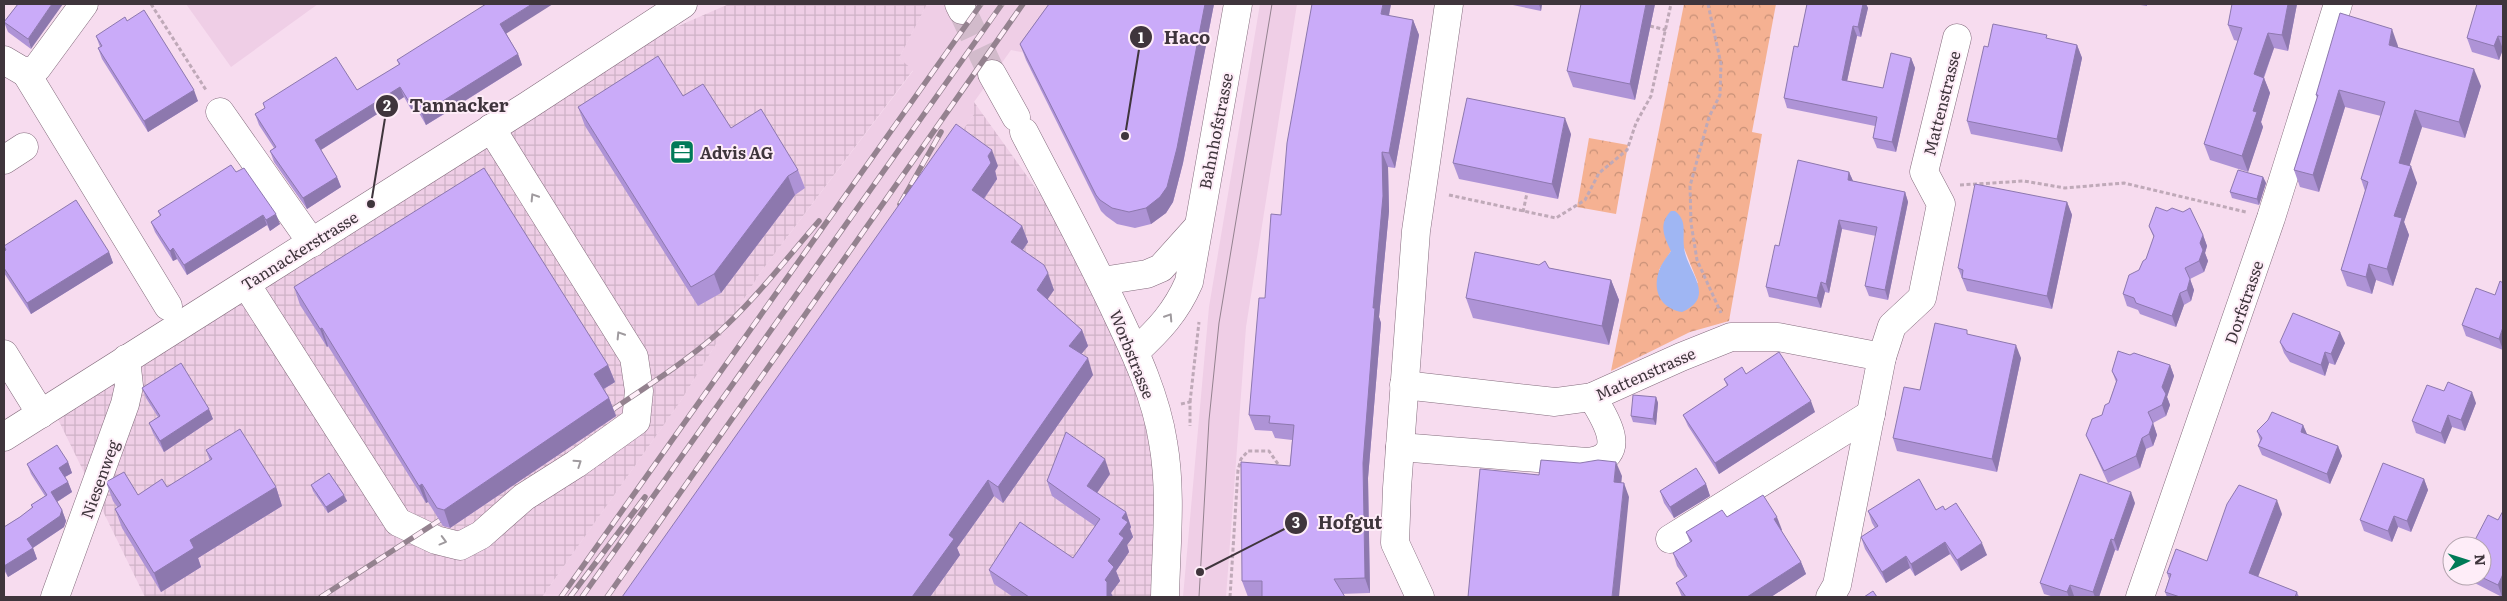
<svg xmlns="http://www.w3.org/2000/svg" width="2507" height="601" viewBox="0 0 2507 601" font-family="Literata,serif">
<defs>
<pattern id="industrial-grid" width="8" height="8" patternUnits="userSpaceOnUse" patternTransform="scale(1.25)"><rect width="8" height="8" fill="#efcee6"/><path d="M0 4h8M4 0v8" fill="none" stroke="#ceb2c6"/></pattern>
<pattern id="park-crowns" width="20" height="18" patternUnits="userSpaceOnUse" patternTransform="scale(1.25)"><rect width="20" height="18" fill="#f5b192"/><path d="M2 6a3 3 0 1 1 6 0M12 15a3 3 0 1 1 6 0" fill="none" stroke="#c89178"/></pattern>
</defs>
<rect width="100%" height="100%" fill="#f7dcef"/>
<g fill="#efcee6">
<polygon points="186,4 318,4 231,67"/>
<polygon points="927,4 943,4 961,10 962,4 1061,4 1026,53 1011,50 974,102 974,114 866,272 638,597 542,597 680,402 760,273 913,71 899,58"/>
<polygon points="1260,4 1297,4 1246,327 1226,597 1183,597 1209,307"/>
</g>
<g fill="url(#industrial-grid)">
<polygon points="729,4 927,4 899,58 913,70 760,273 680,402 542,597 145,597 52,407 593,63"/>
<polygon points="974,102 1102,281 1157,413 1165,597 638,597 974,114"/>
</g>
<g fill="url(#park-crowns)" fill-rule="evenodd">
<path d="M1684,4h92l-24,128 10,2 -33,187 -39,11 -79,39zM1684,248l14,35 -39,-13 12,-19z"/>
<polygon points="1589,138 1628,145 1616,214 1577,207"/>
</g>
<path fill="#9fb6f3" d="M1671,211h4c13,10 7,22 9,36 2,24 34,49 -2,65 -21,-3 -30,-21 -23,-41 2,-7 8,-14 12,-20 -7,-14 -13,-27 0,-40z"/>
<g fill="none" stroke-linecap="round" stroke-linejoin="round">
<polyline stroke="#d2bbcb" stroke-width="28" stroke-dasharray="28 14" stroke-linecap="butt" points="962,10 992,74"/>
<defs>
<g id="minor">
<polyline points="4,60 26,73 37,68 84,4"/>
<polyline points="26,73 168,306"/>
<polyline points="220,112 312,243"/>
<polyline points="4,160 24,147"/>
<polyline points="1102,281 1147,274 1161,268 1196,229"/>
<polyline points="246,284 398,522 436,540 460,546 481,535 524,497 576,464 636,421 639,391 634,357 491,128"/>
<path d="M1135,352c24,-22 41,-40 54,-70l49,-278"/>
<polyline points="4,354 41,414"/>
<polyline points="1404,385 1555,402 1592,397 1681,357 1731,337 1778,337 1882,357"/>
<polyline points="4,437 527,106 683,4"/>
<path d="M1400,447l187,15c43,-4 19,-43 5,-65"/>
<polyline points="1670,539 1871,414"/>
<polyline points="55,597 125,404 129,386 126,359"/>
<polyline points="1420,597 1395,543 1397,488 1416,231 1449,4"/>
<polyline points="1830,597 1837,585 1882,357 1892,326 1922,298 1941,204 1924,172 1957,38"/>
<polyline points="2140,597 2271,218 2338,4"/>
</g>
<g id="major">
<polyline points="959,4 962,10"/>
<polyline points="992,74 1016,117"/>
<path d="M1024,132c31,60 64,120 93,182 19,40 39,83 46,128 9,50 3,104 2,155"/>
</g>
</defs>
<use href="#minor" stroke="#846c7d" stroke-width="29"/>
<use href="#major" stroke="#846c7d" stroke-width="29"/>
<g stroke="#bfa9b8" stroke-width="3" stroke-dasharray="4 2.5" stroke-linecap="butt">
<polyline points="151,4 206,90"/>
<polyline points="1708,4 1721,64 1720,95 1709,117 1690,186 1691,223 1697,260 1721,313"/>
<polyline points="1650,26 1666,30"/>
<polyline points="1960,185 2024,181 2065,188 2124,183 2246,212"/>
<polyline points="1449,195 1556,218 1585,200 1599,173 1627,150 1636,123 1651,96 1671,4"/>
<polyline points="1523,212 1527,193"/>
<polyline points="1190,402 1199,322"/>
<polyline points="1181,404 1190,402 1190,426"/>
<polyline points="1230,597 1238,470 1241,459 1248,451 1269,451 1280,467"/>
</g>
<use href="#minor" stroke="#fff" stroke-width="28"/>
<use href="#major" stroke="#fff" stroke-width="28"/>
<polyline stroke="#94828f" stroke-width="1" points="1199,597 1209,420 1219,323 1272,4"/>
<defs>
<g id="rail">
<polyline points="900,204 941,132"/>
<path d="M612,410c35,-24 72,-47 105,-76 37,-33 69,-75 102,-113"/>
<polyline points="321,597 440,520"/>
<polyline points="561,597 981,4"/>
<polyline points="570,597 645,497"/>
<polyline points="582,597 1002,4"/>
<polyline points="607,597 1023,4"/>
</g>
</defs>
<use href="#rail" stroke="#94828f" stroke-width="5.5"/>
<use href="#rail" stroke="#feedf8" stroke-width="4" stroke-dasharray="11" stroke-linecap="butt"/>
</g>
<g fill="#ae93d6">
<polygon points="18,4 31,49 8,32 4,22"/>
<polygon points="1049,4 1214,4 1183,163 1173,202 1166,213 1151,224 1135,228 1117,224 1106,216 1101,211 1026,60 1020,44"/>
<polygon points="1391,4 1389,16 1413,20 1419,35 1395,168 1388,167 1389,211 1379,317 1381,323 1368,478 1370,593 1248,597 1242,581 1290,466 1292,440 1275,438 1272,431 1255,430 1249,415 1265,298 1281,215"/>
<polygon points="1508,4 1542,4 1541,11"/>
<polygon points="1655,4 1635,100 1573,87 1567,71"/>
<polygon points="1807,4 1866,4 1868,8 1861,37 1857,36 1847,81 1883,88 1911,58 1915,68 1896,152 1877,148 1873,138 1875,126 1787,108 1784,98 1798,47"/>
<polygon points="2134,4 2147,4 2147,6"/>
<polygon points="2297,4 2288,51 2274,48 2264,78 2270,93 2261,122 2263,127 2248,172 2210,160 2204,144 2238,41 2234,40 2228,25"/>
<polygon points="2503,4 2503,49 2499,60 2472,52 2467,38"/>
<polygon points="127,21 198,101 148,132 102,59 98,48 100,47 96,36"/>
<polygon points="506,33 518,54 522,65 446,113 426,125 416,108 412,111 404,97 321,150 337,177 341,187 307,209 274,162 270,151 274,148 259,125 255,114 265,108 263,103 357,90 399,65 397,60"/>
<polygon points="2048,39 2077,45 2082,58 2062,152 1971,134 1967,121 1988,47"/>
<polygon points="2398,46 2398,48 2481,86 2465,138 2422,127 2409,166 2417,183 2404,222 2409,235 2393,286 2376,280 2372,294 2347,286 2341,270 2365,191 2361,179 2381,116 2345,107 2319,192 2300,187 2294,170 2317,98 2316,95"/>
<polygon points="683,96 731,128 798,170 805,188 795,195 721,293 698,306 585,126 578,107"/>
<polygon points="1571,134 1558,199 1459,179 1453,163"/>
<polygon points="998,166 995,171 997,179 984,199 1022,226 1028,242 1023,250 1054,290 1047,299 1082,330 1088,346 1081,354 1093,375 1003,503 994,496 957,548 960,555 930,597 622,597"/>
<polygon points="236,172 280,224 270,231 267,225 187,275 177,259 173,261 155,232 151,222 160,216 158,211"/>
<polygon points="1849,172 1853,181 1905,192 1908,202 1888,300 1869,296 1865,286 1876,236 1842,229 1829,293 1825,292 1821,308 1769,297 1766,287 1779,246"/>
<polygon points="2263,177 2266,183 2259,205 2232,198 2230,192"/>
<polygon points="2067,202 2072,215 2052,309 1967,291 1958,268"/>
<polygon points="2149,226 2203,235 2207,246 2205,253 2208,261 2204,272 2190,279 2194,290 2191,301 2184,305 2176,327 2140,314 2138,310 2127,306 2123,294 2146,259 2154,238"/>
<polygon points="4,248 109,252 113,263 31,314 4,273 4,251 5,251"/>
<polygon points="1549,268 1611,280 1619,300 1609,345 1473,318 1466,298"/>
<polygon points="294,287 608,365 615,382 604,389 609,398 616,416 450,528 443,526 428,502 426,503 328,346 327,347 300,305"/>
<polygon points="2495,295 2503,350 2466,336 2462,325"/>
<polygon points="1969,335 2021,358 1997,472 1897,451 1893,438 1920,390"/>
<polygon points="2280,342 2345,343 2335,365 2329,363 2325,376 2290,362 2284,353"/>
<polygon points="2130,355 2170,365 2174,376 2167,397 2170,405 2166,416 2153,423 2157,435 2153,446 2146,449 2140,468 2108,483 2091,446 2086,435 2102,415 2109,403 2116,382 2112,371"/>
<polygon points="1746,374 1815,412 1719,474 1688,426 1683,415 1727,386 1724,379"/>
<polygon points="142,388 213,419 164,452 153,433 149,423 158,417 146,398"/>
<polygon points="1656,397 1658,403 1656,425 1633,422 1631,416"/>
<polygon points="2476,403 2465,431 2452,427 2445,444 2416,433 2412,421"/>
<polygon points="2303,425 2307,435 2338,446 2342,456 2330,484 2262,455 2258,446 2260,440 2257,431"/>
<polygon points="206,450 276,487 282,506 198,558 201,567 161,592 122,528 115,509 118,508 113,501 106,482 138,495 167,487 210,461"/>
<polygon points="68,462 72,473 65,477 68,482 72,492 57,502 62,510 66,521 64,527 33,548 37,559 8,577 4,570 4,527 20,517 32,508 31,505 45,496 31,474 27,464"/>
<polygon points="1110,474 1097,493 1126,512 1131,527 1130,529 1133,537 1127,545 1129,552 1116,571 1120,581 1111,593 1113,597 1013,597 994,584 989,570 1073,558 1095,526 1052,496 1047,481"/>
<polygon points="2424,479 2428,490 2411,532 2398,527 2392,542 2364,531 2360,520"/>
<polygon points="1706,484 1710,496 1674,518 1664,503 1660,491"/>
<polygon points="311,485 347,501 328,513 313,491"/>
<polygon points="2135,503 2118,551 2115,550 2099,597 2078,597 2074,596 2074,597 2054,597 2044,594 2040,583"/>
<polygon points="1945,510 1987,555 1961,571 1950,554 1915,576 1910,568 1886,583 1865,549 1861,537 1875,528 1872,523 1868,511"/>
<polygon points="2282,514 2258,577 2297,592 2299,597 2167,597 2165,592 2169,579 2167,573 2207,561"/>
<polygon points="1727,517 1782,530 1781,530 1801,562 1806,574 1771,597 1682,597 1676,583 1685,578 1677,566 1673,553 1690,542 1686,532"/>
<polygon points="2498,520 2502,597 2461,576 2482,576 2475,540"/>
</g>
<g fill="#8d78ae">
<polygon points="52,4 63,4 31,49 28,39"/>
<polygon points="532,4 553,4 504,35 500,24"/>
<polygon points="1205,4 1214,4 1183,163 1173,202 1166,213 1151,224 1146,208"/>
<polygon points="1383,4 1391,4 1386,29 1381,14"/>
<polygon points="1539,4 1542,4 1541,11"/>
<polygon points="1646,4 1655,4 1635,100 1630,84"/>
<polygon points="1863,4 1866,4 1868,8 1861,37 1858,27"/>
<polygon points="2288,4 2297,4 2288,51 2282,35"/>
<polygon points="1413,20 1419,35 1395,168 1389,153"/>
<polygon points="1853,26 1857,36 1845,90 1842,80"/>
<polygon points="2392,29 2398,46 2395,62 2389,45"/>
<polygon points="2268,33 2274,48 2259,90 2254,74"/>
<polygon points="2498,36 2503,49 2499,60 2494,46"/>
<polygon points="2077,45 2082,58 2062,152 2057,139"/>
<polygon points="518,54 522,65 426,125 422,114"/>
<polygon points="1911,58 1915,68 1896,152 1892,142"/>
<polygon points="2474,69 2481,86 2465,138 2459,122"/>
<polygon points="2264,78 2270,93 2261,122 2263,127 2248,172 2242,156 2253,111"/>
<polygon points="400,87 404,97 319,151 315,140"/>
<polygon points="194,90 198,101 148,132 144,121"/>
<polygon points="2339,90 2345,107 2319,192 2313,175"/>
<polygon points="412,98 416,108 412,111 408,100"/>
<polygon points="2415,110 2422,127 2405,180 2399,163"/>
<polygon points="1565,118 1571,134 1558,199 1552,184"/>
<polygon points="992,150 998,166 995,171 997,179 978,207 972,190 988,156"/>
<polygon points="1382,152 1388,167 1389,211 1379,317 1381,323 1368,478 1370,593 1365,578 1363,463"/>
<polygon points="2411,166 2417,183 2404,222 2409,235 2393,286 2387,269 2394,216"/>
<polygon points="1849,172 1853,181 1848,180"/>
<polygon points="788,176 795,195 721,293 714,274"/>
<polygon points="337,177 341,187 307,209 303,198"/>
<polygon points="2263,177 2266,183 2259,205 2257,199"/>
<polygon points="1905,192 1908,202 1888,300 1885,290"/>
<polygon points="2067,202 2072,215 2052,309 2047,296"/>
<polygon points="276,214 280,224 270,231 266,220"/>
<polygon points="263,215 267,225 187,275 184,265"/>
<polygon points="1839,220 1842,229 1829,293 1826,284"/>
<polygon points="1022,226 1028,242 1017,258 1011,242"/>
<polygon points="2203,235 2207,246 2205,253 2208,261 2204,272 2199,261 2200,243"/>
<polygon points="173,248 177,259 173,261 170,251"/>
<polygon points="109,252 113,263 31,314 27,303"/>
<polygon points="2369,264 2376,280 2372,294 2366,277"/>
<polygon points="1048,273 1054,290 1043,306 1037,290"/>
<polygon points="2190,279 2194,290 2191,301 2187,290"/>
<polygon points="1611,280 1619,300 1609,345 1602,326"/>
<polygon points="1821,282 1825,292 1821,308 1817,298"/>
<polygon points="2180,293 2184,305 2176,327 2172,316"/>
<polygon points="2503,327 2503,350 2499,339"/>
<polygon points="322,328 328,346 327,347 320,329"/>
<polygon points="1082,330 1088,346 1075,362 1069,346"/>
<polygon points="2340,332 2345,343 2335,365 2331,354"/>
<polygon points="2016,345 2021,358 1997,472 1992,459"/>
<polygon points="2325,352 2329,363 2325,376 2321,365"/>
<polygon points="1088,358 1093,375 1003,503 998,487"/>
<polygon points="608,365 615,382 600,391 594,374"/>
<polygon points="2170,365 2174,376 2167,397 2170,405 2166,416 2162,405 2162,387"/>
<polygon points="2472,392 2476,403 2465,431 2461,420"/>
<polygon points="1656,397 1658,403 1656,425 1653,419"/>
<polygon points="609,398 616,416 450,528 444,510"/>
<polygon points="1811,401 1815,412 1719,474 1715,463"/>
<polygon points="209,409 213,419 164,452 160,441"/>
<polygon points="2448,415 2452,427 2445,444 2441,433"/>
<polygon points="2153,423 2157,435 2153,446 2149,434"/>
<polygon points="2303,425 2307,434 2304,442 2301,432"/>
<polygon points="2142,438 2146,449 2140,468 2136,456"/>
<polygon points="2338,446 2342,456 2330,484 2327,474"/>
<polygon points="1105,459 1110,474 1092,500 1087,486"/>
<polygon points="68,462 72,473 63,478 59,468"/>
<polygon points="1616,462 1622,476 1620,496 1614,482"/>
<polygon points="2424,479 2428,490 2411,532 2407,521"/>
<polygon points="988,480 994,496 957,548 960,555 930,597 912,597 949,535"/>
<polygon points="68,482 72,492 55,503 51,492"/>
<polygon points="1624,483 1629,497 1619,597 1612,597"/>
<polygon points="422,484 428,502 426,503 419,486"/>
<polygon points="1706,484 1710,496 1674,518 1670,507"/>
<polygon points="276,487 282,506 198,558 201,567 161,592 154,573 190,540"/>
<polygon points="2131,492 2135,503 2118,551 2114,540"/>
<polygon points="344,495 347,501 328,513 326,507"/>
<polygon points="2277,500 2282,514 2254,587 2249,573"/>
<polygon points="62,510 66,521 64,527 31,549 27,539"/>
<polygon points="1126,512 1131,527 1130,529 1133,537 1127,545 1129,552 1116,571 1120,581 1111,593 1113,597 1107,597 1105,580 1108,561 1119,534 1122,518"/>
<polygon points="2394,516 2398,527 2392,542 2388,531"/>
<polygon points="1777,517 1782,530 1778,532 1774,519"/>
<polygon points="2111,539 2115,550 2099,597 2095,597 2093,592"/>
<polygon points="1945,542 1950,554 1915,576 1911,564"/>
<polygon points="1982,543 1987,555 1961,571 1957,560"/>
<polygon points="33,548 37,559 8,577 4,566"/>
<polygon points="1906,556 1910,568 1886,583 1882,572"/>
<polygon points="1801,562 1806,574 1771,597 1747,597"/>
<polygon points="2503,574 2503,594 2502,597 2498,585"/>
<polygon points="2070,585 2074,596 2074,597 2069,597 2067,592"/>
</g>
<g fill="#caabf9" stroke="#8d78ae">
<polygon points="18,4 52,4 28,39 4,22"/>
<polygon points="486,4 532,4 500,24 518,54 422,114 412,98 408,100 400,87 315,140 337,177 303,198 270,151 276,147 255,114 265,108 263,103 336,57 357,90 400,64 397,60"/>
<polygon points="1049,4 1205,4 1177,148 1167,187 1160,197 1146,208 1129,212 1112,208 1100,200 1096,195 1020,44"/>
<polygon points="1312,4 1383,4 1381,14 1413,20 1389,153 1382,152 1383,196 1373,308 1375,308 1363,463 1365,578 1334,579 1345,597 1262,597 1262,581 1242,581 1241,462 1290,466 1294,425 1269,423 1270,416 1249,415 1259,298 1265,298 1271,214 1281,215 1287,143"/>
<polygon points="1581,4 1646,4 1630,84 1567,71"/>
<polygon points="1807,4 1863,4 1858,27 1853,26 1842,80 1883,88 1891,53 1911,58 1892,142 1873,138 1877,117 1784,98 1794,46 1798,47"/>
<polygon points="2232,4 2288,4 2282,35 2268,33 2254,74 2264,78 2253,111 2257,112 2242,156 2204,144 2242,28 2228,25"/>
<polygon points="2477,4 2503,4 2503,37 2498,36 2494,46 2467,38"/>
<polygon points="144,10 194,90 144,121 98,48 102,46 96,36 125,17 127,21"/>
<polygon points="2340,13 2392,29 2389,45 2474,69 2459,122 2415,110 2399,163 2411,166 2394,216 2402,218 2387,269 2369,264 2366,277 2341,270 2368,182 2361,179 2385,102 2339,90 2313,175 2294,170 2318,95 2316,95"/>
<polygon points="1993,24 2047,35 2046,38 2077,45 2057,139 1967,121 1984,46 1988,47"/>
<polygon points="658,56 683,96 703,84 731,128 761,109 798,170 788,176 714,274 691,287 578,107"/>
<polygon points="1467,98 1565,118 1552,184 1453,163"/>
<polygon points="956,124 992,150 988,156 991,163 972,190 1022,226 1011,242 1044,265 1048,273 1037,290 1082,330 1069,346 1088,358 998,487 988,480 949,535 954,539 912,597 622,597"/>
<polygon points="1798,160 1849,172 1848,180 1905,192 1885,290 1865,286 1877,227 1839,220 1826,284 1821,282 1817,298 1766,287 1775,245 1779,246"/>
<polygon points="231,165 236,172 244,168 276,214 266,220 263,215 184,265 173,248 170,251 151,222 161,215 158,211"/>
<polygon points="484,168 608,365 594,374 609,398 444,510 437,508 422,484 419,486 322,328 320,329 294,287"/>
<polygon points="2238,170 2263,177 2257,199 2230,192"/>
<polygon points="1975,184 2067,202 2047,296 1962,278 1963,270 1958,268"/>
<polygon points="76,200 109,252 27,303 4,268 4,251 6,250 4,246"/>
<polygon points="2156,207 2167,211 2172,208 2183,212 2190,208 2203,235 2200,243 2203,250 2199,261 2185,268 2190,279 2187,290 2180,293 2172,316 2136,303 2134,298 2123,294 2129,275 2139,270 2143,261 2146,259 2154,236 2149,226"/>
<polygon points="1475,252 1539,265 1545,261 1549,268 1611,280 1602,326 1466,298"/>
<polygon points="2500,281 2503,283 2503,327 2499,339 2462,325 2476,288 2495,295"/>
<polygon points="2293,313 2340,332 2331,354 2325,352 2321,365 2286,351 2280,342"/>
<polygon points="1935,323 1967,330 1967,334 2016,345 1992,459 1893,438 1904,387 1920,390"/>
<polygon points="2118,351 2130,355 2134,353 2170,365 2162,387 2166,394 2162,405 2148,412 2153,423 2149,434 2142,438 2136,456 2104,471 2086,435 2092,419 2102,415 2105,405 2109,403 2117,380 2112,371"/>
<polygon points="1779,352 1811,401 1715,463 1683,415 1728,385 1724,379 1742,367 1746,374"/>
<polygon points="181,363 209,409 160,441 149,423 160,416 142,388"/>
<polygon points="2448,382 2472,392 2461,420 2448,415 2441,433 2412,421 2427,385 2444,391"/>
<polygon points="1633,395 1656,397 1653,419 1631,416"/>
<polygon points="2272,412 2303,425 2301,432 2338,446 2327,474 2258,446 2262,438 2257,431 2268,420"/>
<polygon points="240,429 276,487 190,540 194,548 154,573 115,509 121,505 106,482 124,472 138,495 162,479 167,487 212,459 206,450"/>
<polygon points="1066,432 1105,459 1087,486 1126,512 1122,518 1128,522 1119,534 1124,538 1108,561 1114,567 1105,580 1107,582 1107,597 1029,597 989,570 1020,522 1073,558 1100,519 1047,481"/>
<polygon points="57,445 68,462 59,468 68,482 51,492 62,510 60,516 27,539 33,548 4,566 4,527 20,517 33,507 31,505 47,495 27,464"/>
<polygon points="1541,460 1580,463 1598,460 1616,462 1614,482 1624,483 1612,597 1468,597 1480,469 1539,475"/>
<polygon points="2383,463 2424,479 2407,521 2394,516 2388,531 2360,520"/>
<polygon points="1696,468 1706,484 1670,507 1660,491"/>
<polygon points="329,473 344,495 326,507 311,485"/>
<polygon points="2080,474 2131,492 2114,540 2111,539 2093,592 2070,585 2067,592 2040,583"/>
<polygon points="1919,479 1936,510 1943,506 1945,510 1956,503 1982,543 1957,560 1945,542 1911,564 1906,556 1882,572 1861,537 1878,526 1868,511"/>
<polygon points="2239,485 2277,500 2249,573 2297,592 2295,597 2180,597 2165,592 2171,574 2167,573 2176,549 2207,561 2227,504"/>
<polygon points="1763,495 1777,517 1774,519 1801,562 1747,597 1686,597 1676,583 1687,576 1673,553 1692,541 1686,532 1722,510 1727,517"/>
<polygon points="2503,511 2503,574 2498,585 2479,576 2482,576 2482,546 2467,546 2471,538 2475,540 2488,515 2498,520"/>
<polygon points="1873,591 1877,597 1864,597"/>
</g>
<defs><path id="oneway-chevron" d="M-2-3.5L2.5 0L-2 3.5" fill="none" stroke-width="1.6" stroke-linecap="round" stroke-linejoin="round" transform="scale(1.25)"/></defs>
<g stroke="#9f9a9e">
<use href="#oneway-chevron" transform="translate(534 197) rotate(-122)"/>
<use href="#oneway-chevron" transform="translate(1169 317) rotate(-57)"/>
<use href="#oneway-chevron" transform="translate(620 335) rotate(-122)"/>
<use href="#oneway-chevron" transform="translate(578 463) rotate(-34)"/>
<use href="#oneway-chevron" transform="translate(443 541) rotate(15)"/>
</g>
<defs>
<symbol id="office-square" viewBox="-11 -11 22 22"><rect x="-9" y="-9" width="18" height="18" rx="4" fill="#007a57" stroke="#feedf8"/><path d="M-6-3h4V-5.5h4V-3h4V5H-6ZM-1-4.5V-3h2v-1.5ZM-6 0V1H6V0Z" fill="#fff"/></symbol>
</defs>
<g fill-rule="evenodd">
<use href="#office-square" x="668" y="138" width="28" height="28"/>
</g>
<g text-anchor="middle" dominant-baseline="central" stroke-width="4" stroke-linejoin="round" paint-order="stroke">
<g font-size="16" fill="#3f353c" stroke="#feedf8">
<text transform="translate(1941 103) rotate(-76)">Mattenstrasse</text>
<text transform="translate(1215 131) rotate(-79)">Bahnhofstrasse</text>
<text transform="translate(299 250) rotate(-32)">Tannackerstrasse</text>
<text transform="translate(2243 302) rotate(-71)">Dorfstrasse</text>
<text transform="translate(1133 354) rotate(68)">Worbstrasse</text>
<text transform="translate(1645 373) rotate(-24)">Mattenstrasse</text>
<text transform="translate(99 479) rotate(-70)">Niesenweg</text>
</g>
<g font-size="16" font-weight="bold" fill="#3f353c" stroke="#feedf8" text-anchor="start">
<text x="700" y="152">Advis AG</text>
</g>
</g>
<path fill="none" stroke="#3f353c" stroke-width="2" d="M1125 136L1141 37M371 204L387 106M1200 572L1296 523"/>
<g fill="#3f353c" stroke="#feedf8" stroke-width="2">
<circle cx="1125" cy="136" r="5"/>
<circle cx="371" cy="204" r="5"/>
<circle cx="1200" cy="572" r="5"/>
<circle cx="1141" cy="37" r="12"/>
<circle cx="387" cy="106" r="12"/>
<circle cx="1296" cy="523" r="12"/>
</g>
<g font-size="15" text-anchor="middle" font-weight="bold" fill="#fff">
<text x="1141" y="43">1</text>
<text x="387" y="111">2</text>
<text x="1296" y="528">3</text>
</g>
<g font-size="18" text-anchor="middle" font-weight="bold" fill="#3f353c" stroke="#feedf8" stroke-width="4" stroke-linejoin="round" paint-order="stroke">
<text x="1187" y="44">Haco</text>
<text x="459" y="112">Tannacker</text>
<text x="1350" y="529">Hofgut</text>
</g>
<rect width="2507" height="601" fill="none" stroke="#3f353c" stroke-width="10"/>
<g transform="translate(2467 561) rotate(86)"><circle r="24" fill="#feedf8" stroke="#b2a3ad"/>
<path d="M0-4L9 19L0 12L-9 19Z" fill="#007a57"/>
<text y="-8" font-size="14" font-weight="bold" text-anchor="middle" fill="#3f353c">N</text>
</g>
</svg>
